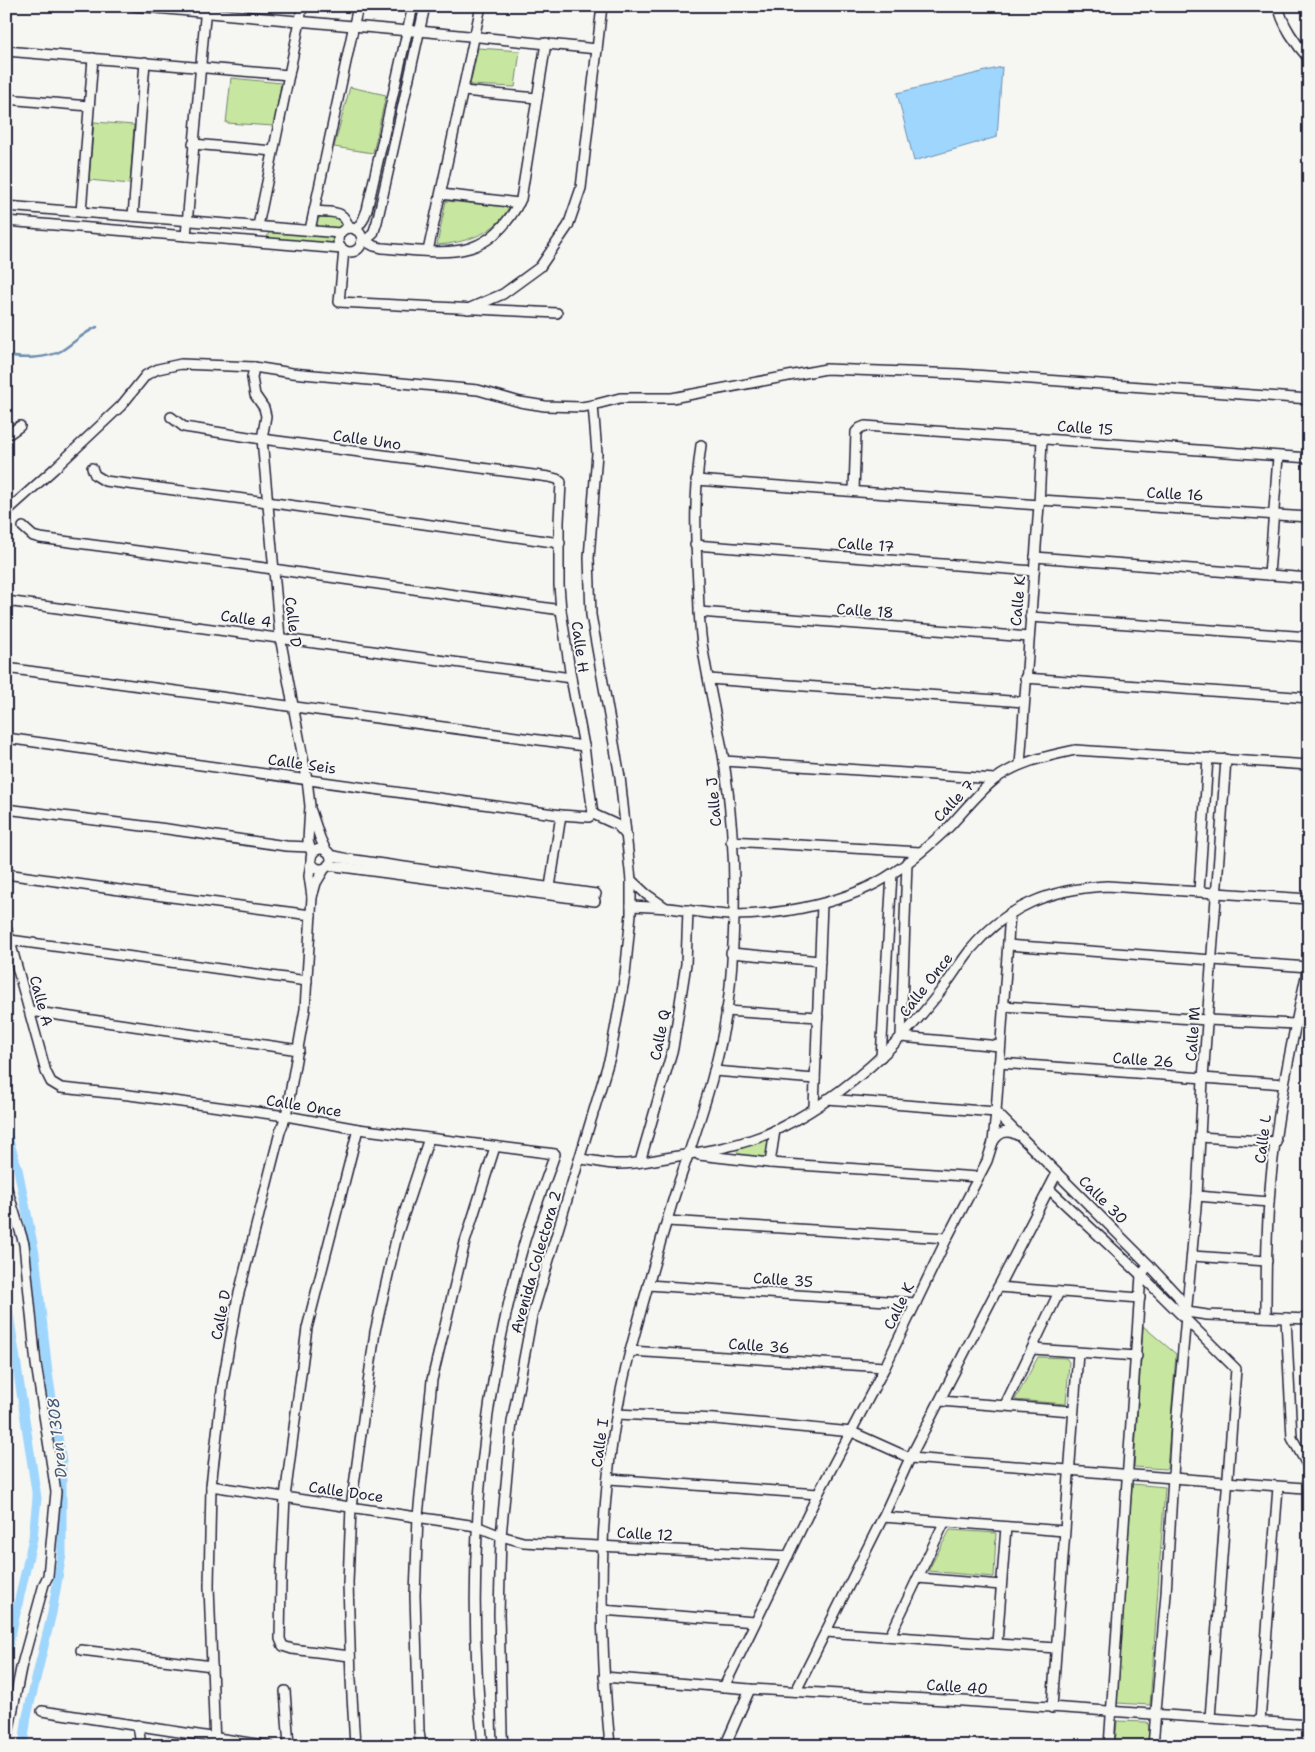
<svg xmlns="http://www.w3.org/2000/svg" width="1315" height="1752" viewBox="0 0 1315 1752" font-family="'Shantell Sans',sans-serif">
<rect width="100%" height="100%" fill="#f6f6f2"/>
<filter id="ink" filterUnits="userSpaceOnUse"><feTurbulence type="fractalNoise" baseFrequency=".02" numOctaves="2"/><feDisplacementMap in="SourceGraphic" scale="10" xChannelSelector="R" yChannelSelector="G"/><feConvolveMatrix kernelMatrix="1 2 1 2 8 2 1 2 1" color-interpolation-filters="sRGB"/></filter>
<g filter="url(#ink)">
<g fill="#c7e7a0" stroke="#74846e">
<polygon points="478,48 520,51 515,87 470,85"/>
<polygon points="231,78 281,83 274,126 226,123"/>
<polygon points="350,87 386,95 373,153 334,147"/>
<polygon points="94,122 134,125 130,184 89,180"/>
<path d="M446,201l63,6c-13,27 -45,36 -72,38z"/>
<polygon points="320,217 340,218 343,225 336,229 320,227 316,223"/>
<polygon points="269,231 334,236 336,238 335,245 267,239"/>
<polygon points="765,1139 769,1142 767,1157 739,1156 737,1153 739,1149"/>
<polygon points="1143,1326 1176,1354 1167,1469 1134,1467"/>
<polygon points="1038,1357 1066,1358 1069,1362 1066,1404 1015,1400"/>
<polygon points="1132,1484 1165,1487 1150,1705 1117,1703"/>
<polygon points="950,1530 996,1533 994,1577 928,1571"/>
<polygon points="1117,1721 1147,1722 1149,1727 1148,1746 1115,1746"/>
</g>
<polygon fill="#9ed6fd" stroke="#6c8eaf" points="1002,67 997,137 914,161 897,93"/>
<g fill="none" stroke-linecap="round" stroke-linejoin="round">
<path stroke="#6c8eaf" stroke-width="2.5" d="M6,355c13,5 43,3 55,-4 13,-8 22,-18 36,-24"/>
<g stroke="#9ed6fd" stroke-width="9">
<polyline points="6,1131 18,1169 35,1254 48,1373 62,1462 62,1554 52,1613 27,1716 23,1746"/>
<polyline points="6,1294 37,1498 33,1538 6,1657"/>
</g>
<defs>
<g id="minor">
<polyline points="134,6 408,31 419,31 597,49"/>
<path d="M1279,6c1,16 19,41 30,53"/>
<polyline points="6,51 289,75"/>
<polyline points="463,91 537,98"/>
<polyline points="6,99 89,106"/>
<polyline points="193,144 273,151"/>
<polyline points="441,194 519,203"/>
<polyline points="6,206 340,233"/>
<path d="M314,211c18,2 29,-3 35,17"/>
<polyline points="81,212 93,58"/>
<polyline points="133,216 145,62"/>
<polyline points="6,221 342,249"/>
<polyline points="258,226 300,21 302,6"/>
<circle cx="350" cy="240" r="12"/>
<polyline points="310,230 358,6"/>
<polyline points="356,230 363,220 367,210 413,6"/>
<polyline points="186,236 206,6"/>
<path d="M365,241l9,5 8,2c63,4 105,17 139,-49l25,-156"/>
<polyline points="361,244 373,234 377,222 425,6"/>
<polyline points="344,250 339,302 557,313"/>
<polyline points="428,251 481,6"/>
<polyline points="468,309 503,294 540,267 568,226 581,188 602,6"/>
<polyline points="254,367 252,378 255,395 264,408 266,416 262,439 280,637 307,779 310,806 308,841 312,854"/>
<polyline points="593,405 620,398 672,398 826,369 960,374 1309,399"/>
<polyline points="171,417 184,427 262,439 549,477 557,479 561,482 559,522 559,585 561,610 571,678 584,746 593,814"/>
<polyline points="6,436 20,426"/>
<polyline points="92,468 95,475 105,481 267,502 560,543"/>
<polyline points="696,480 1039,505"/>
<polyline points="854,491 856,432 860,428 865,426 1309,458"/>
<polyline points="1040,500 1309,517"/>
<polyline points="6,512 54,469 121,406 146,375 158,369 181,364 254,367 292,373 478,390 520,402 545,406 582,407 593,405 597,453 589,558 591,615 620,777 631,880 631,914 625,975 610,1057 532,1316 512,1422 501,1536 499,1614 502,1732 503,1746"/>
<polyline points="23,527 33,536 40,538 273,569 561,610"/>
<polyline points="695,545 1034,571"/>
<polyline points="1035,557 1309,578"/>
<polyline points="1269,575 1278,457"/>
<polyline points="6,601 571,678"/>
<polyline points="699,612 1029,637"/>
<polyline points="1030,617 1309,637"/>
<polyline points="6,668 584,746"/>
<polyline points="1025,678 1309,698"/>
<polyline points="709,679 1024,702"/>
<polyline points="6,738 561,815 589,817 593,814"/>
<polyline points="724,761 995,779"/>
<polyline points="1020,765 1039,505 1042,439"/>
<polyline points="6,809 167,829 286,846 309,847"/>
<polyline points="311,811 320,838 326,851"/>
<polyline points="593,814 617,825 627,836"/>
<polyline points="731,841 920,852"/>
<circle cx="321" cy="859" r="10"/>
<polyline points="330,855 348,859 596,894"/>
<polyline points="311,862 309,876 312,897"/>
<polyline points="907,862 901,1037 1000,1046"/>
<polyline points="328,865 595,901"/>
<polyline points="6,874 148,894 311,915"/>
<polyline points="631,880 646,894 666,908"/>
<polyline points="550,887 561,815"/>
<polyline points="1199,891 1208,758"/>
<path d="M631,906c15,1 30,1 46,3 18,2 38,6 56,6 51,0 118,-13 160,-42 20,-13 39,-30 56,-46 15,-16 28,-33 45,-47 23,-18 53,-24 81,-30l234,15"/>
<path d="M6,927l40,145 5,10 10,6 68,7 157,21 72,13 197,25c-10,29 -21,57 -30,86 -47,163 -60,337 -42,506"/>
<polyline points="10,940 307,981"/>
<path d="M1008,945l300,22c-17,78 -34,157 -39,236 -3,38 -3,76 -3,114"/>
<polyline points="731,953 820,961"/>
<polyline points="1003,1006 1207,1020 1295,1024"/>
<polyline points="30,1011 299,1050"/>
<polyline points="726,1011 818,1017"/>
<polyline points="881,1057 892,874"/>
<polyline points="999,1063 1284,1084"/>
<polyline points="714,1071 815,1079"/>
<polyline points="827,1099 996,1112 1149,1265 1178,1296 1187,1312"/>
<polyline points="814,1107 822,904"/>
<polyline points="1200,1137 1276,1142"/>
<path d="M993,1142c6,-10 14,-13 24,-7"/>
<polyline points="699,1155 770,1163 978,1177"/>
<path d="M580,1159c11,1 23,4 34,5 17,1 35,-3 52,-6 36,-6 77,-12 110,-28 45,-22 89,-56 124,-92 18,-18 34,-38 49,-58 7,-10 14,-21 22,-31 37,-44 80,-60 136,-63l202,13"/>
<polyline points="640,1162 673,1048 686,964 688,910"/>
<polyline points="770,1163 775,1130"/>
<polyline points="6,1185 24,1244 36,1364 56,1492 48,1576 44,1584 21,1668 6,1744"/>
<polyline points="1049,1189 1141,1275 1236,1369 1210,1718"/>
<polyline points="1197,1196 1269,1202"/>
<polyline points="667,1221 947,1238"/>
<polyline points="1192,1256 1267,1261"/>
<polyline points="648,1285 916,1303"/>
<polyline points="998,1287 1140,1298"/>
<polyline points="1187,1312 1207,1315 1309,1319"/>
<polyline points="1286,1318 1292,1438 1309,1468"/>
<polyline points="1032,1349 1137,1356"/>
<polyline points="630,1351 885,1367"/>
<polyline points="940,1401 1072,1411"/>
<polyline points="1005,1405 1059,1292"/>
<polyline points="617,1414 715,1419 852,1432 910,1458 1304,1488 1309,1493"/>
<polyline points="609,1479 818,1494"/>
<polyline points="211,1486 476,1526 501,1536 523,1542 788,1556"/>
<polyline points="883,1517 1064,1531"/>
<polyline points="918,1578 1001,1585"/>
<polyline points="602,1610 755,1622"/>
<polyline points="826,1632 1056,1648"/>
<polyline points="890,1636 944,1523"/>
<polyline points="997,1643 1006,1527"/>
<polyline points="81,1650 212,1666"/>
<polyline points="350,1656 292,1649 283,1646 280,1639 281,1580 285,1497 307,1328 358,1129"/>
<polyline points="604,1677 750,1689 963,1701 1309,1725"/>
<polyline points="724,1687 818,1494 885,1367 947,1238 987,1161 993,1142 996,1112 1010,913"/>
<polyline points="285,1691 289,1746"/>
<polyline points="796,1691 883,1517 910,1458 1057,1173"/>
<polyline points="1052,1708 1078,1353"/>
<path d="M42,1711c76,11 152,24 228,35"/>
<polyline points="1260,1722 1278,1487"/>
<polyline points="138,1725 141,1746"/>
<polyline points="215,1746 209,1586 211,1486 223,1382 237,1301 280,1132 286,1116 305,1009 312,897 316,883 325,868"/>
<polyline points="355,1746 351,1679 348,1583 351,1507 375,1332 397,1235 429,1138"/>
<polyline points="421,1746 419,1731 415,1595 418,1516 432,1380 465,1242 495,1147"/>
<path d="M610,1746c-13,-133 -13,-272 22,-402 13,-49 27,-98 42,-147 23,-69 49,-138 56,-211 7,-74 5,-152 -6,-225 -6,-37 -15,-74 -21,-111 -4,-22 -4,-44 -5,-66 -3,-50 -4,-89 3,-139"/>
<polyline points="725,1746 750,1689"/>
<polyline points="1109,1746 1141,1275 1149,1265"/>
<polyline points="1153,1746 1166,1594 1176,1426 1197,1196 1203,1079 1226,759"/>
</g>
</defs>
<use href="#minor" stroke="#22223b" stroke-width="12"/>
<use href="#minor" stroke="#f6f6f2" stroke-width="9"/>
</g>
</g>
<g text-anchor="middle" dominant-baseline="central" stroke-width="4" stroke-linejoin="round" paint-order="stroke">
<g font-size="15" fill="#22223b" stroke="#f6f6f2">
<text transform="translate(1085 428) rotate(4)">Calle 15</text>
<text transform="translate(367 440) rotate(8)">Calle Uno</text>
<text transform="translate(1175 494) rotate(3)">Calle 16</text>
<text transform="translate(866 545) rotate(4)">Calle 17</text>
<text transform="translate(1018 601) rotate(-85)">Calle K</text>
<text transform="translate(865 611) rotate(4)">Calle 18</text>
<text transform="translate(246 619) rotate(8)">Calle 4</text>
<text transform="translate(293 622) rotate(83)">Calle D</text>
<text transform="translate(580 647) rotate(82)">Calle H</text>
<text transform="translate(302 764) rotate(8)">Calle Seis</text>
<text transform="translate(954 801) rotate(-46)">Calle 7</text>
<text transform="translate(714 802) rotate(-95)">Calle J</text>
<text transform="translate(926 985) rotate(-52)">Calle Once</text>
<text transform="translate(41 1001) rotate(75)">Calle A</text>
<text transform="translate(1193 1034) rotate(-86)">Calle M</text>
<text transform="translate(660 1035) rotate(-79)">Calle Q</text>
<text transform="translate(1143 1060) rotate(4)">Calle 26</text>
<text transform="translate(304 1106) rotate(9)">Calle Once</text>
<text transform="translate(1263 1139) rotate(-83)">Calle L</text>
<text transform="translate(1103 1200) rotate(45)">Calle 30</text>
<text transform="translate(536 1262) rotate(-74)">Avenida Colectora 2</text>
<text transform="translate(783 1280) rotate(4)">Calle 35</text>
<text transform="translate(899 1306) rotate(-64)">Calle K</text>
<text transform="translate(221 1315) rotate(-79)">Calle D</text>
<text transform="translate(759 1346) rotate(4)">Calle 36</text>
<text transform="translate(600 1443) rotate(-82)">Calle I</text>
<text transform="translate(346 1492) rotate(8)">Calle Doce</text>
<text transform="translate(645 1534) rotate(3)">Calle 12</text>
<text transform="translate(957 1687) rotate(4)">Calle 40</text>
</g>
<g font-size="16" font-style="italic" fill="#475875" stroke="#f6f6f2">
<text transform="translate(57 1438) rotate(-96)">Dren 1308</text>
</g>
</g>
<rect width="1315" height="1752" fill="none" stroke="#f6f6f2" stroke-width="25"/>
<rect x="12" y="12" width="1290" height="1727" fill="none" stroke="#22223b" stroke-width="2" filter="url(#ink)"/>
</svg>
